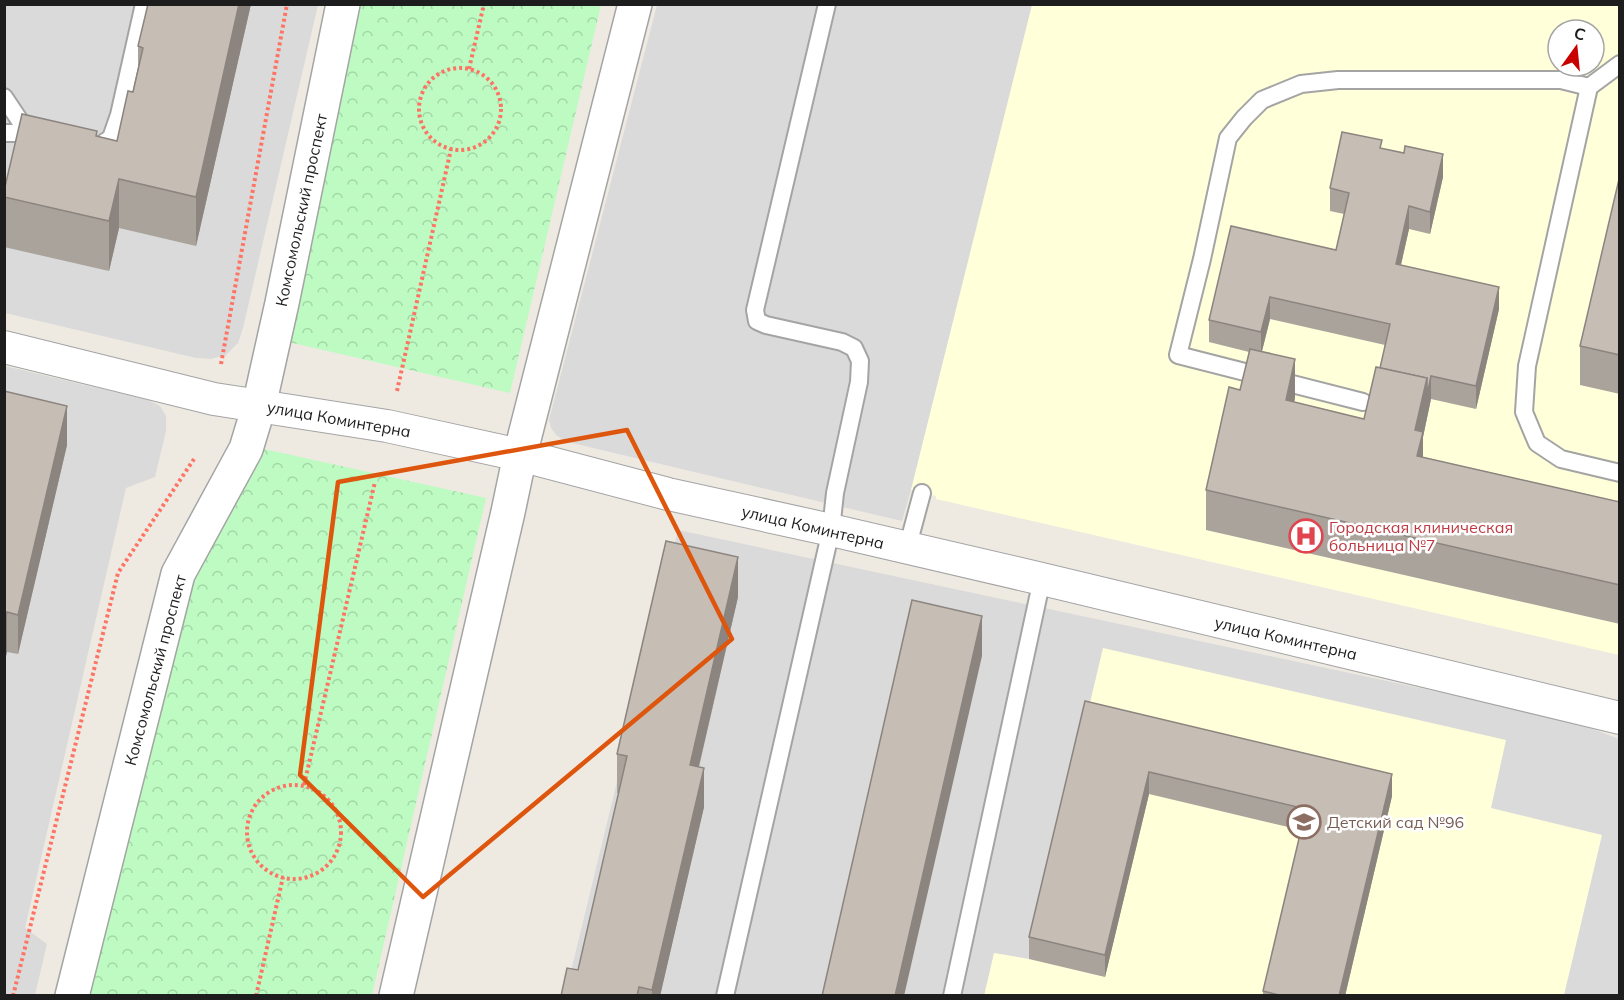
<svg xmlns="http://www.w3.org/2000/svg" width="1624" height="1000" viewBox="0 0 1624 1000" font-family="Mulish,sans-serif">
<defs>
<pattern id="park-crowns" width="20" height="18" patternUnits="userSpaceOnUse" patternTransform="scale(1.5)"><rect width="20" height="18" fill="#bdfbc2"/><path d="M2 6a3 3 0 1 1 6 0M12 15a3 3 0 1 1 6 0" fill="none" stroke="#a2d7a6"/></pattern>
</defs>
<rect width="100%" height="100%" fill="#eeeae2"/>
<g fill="#dbdada">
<polygon points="5,5 318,5 243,328 238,343 226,355 211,359 196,358 5,313"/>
<polygon points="657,5 1032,5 911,490 902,521 572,443 564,440 556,435 551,428 549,420"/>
<polygon points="5,366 148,400 160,406 166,416 166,431 155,477 126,488 25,928 47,944 35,995 5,996"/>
<polygon points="678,530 1570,720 1619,739 1619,995 565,996"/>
</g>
<g fill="#ffffda" fill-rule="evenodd">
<path d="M1032,5h587v650l-683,-156v-3l-25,-6zM1558,30h36v36h-36z"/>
<polygon points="1103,648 1506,740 1491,808 1602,835 1564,995 984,996 994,953 1029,959"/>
</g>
<g fill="url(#park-crowns)">
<polygon points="361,5 601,5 510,393 284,341"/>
<polygon points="255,447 486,498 372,995 87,996 182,603"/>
</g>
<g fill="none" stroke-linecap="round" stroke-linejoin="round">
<defs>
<g id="service">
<polyline points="1620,64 1589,87 1527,366 1524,412 1537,443 1561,459 1620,473"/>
<polyline points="4,97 28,133"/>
<polyline points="4,133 28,133 39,135"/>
<polyline points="90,147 96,148 111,138 119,115 144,4"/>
<polyline points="1363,402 1178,355 1202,259 1228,138 1244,118 1262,100 1301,84 1338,80 1561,80 1589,87"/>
<polyline points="907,549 922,493"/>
<polyline points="725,996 831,530 835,493 859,382 860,361 854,348 842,342 766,325 757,321 755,310 827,4"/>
<polyline points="952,996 1042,579"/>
</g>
<polyline id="minor" points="4,347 214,399 387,426 520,455 668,494 831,530 1042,579 1620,718"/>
<g id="tertiary">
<polyline points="72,996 178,574 246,449 259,406 282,303 343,4"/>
<polyline points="396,996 508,512 520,455 635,4"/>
</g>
</defs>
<use href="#service" stroke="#a4a4a4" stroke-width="20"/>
<use href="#minor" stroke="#a4a4a4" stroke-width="34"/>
<use href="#tertiary" stroke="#a4a4a4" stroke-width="36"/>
<g stroke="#fe7464" stroke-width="4" stroke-dasharray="3 3" stroke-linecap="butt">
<circle cx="460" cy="109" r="41"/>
<polyline points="469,69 484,4"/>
<polyline points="221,364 287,4"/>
<polyline points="397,391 451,149"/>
<polyline points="304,785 375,482"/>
<circle cx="294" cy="832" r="47"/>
<polyline points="13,996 118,573 194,459"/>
<polyline points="256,996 283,877"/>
</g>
<use href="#service" stroke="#fff" stroke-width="16"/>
<use href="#minor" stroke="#fff" stroke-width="32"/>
<use href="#tertiary" stroke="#fff" stroke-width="33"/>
</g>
<g fill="#aaa39c" fill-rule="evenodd">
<polygon points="251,4 196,246 119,228 109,271 4,247 4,191 97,136 117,141 133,92 138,68 138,46"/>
<path d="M1382,149l61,28 -13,57 -21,-5 -8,36 98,44 -23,100 -45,-10 -8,38v20l197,45v122l-414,-94v-40l34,-100 9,-38 -40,-10v-22l127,-70 8,-36 -14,-3v-23zM1270,319l115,26 -5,23 -16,51 -70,-17 1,-4 -33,-47z"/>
<polygon points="1620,175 1620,394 1580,385 1580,346"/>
<polygon points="4,391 67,445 18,654 7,652 4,664"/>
<polygon points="738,597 699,767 704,807 660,996 561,996 578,970 619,793 617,793 617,754"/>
<polygon points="1085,701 1392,796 1345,996 1263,996 1263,991 1301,830 1149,794 1105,977 1029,959 1029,937"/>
</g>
<g fill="#8b847f">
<polygon points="239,4 251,4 196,246 196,197"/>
<polygon points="1443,154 1443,177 1430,234 1430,212"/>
<polygon points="119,179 119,228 109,271 109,221"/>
<polygon points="1409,206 1409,229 1396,286 1396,264"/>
<polygon points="1499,287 1499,309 1476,409 1476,386"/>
<polygon points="1270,297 1270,319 1261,355 1261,332"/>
<polygon points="1295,359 1295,398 1286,440 1286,400"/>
<polygon points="1431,376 1431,399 1423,437 1423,471 1417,461 1415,430 1427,378"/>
<polygon points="67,406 67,445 18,654 18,615"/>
<polygon points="738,557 738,597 690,804 690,765"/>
<polygon points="7,612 7,652 4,664 4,624"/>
<polygon points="982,616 982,656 904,996 895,996"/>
<polygon points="704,768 704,807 660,996 652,996 652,990"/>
<polygon points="1149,772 1149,794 1105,977 1105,955"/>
<polygon points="1392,774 1392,796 1345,996 1339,996"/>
</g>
<g fill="#c6bdb5" stroke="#8b847f" stroke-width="1.5">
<polygon points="148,4 239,4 196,197 119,179 109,221 4,197 4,191 22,114 97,131 96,136 117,141 128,91 133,92 143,48 138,46"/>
<polygon points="1342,132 1382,140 1380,148 1404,153 1405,146 1443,154 1430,212 1409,206 1396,264 1499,287 1476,386 1431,376 1427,395 1427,378 1380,368 1390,324 1270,297 1261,332 1209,320 1231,226 1336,250 1349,193 1330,188"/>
<polygon points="1620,175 1620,355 1580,346"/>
<polygon points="1250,349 1295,359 1286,400 1364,419 1376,367 1427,378 1415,430 1423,432 1417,456 1620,502 1620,585 1206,490 1229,387 1240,390"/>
<polygon points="4,391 67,406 18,615 7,612 4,624"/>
<polygon points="666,541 738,557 690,765 704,768 652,990 639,987 637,996 561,996 567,968 578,970 627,756 617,754"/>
<polygon points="912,600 982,616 895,996 822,996"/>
<polygon points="1085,701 1392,774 1339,996 1283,996 1263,991 1306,809 1149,772 1105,955 1029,937"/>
</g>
<path fill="none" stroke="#de560d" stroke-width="4.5" stroke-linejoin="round" d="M627,430l105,209 -309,258 -123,-122 38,-293z"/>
<defs>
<symbol id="hospital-ring" viewBox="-11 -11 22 22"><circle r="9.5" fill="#fff" stroke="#e0444e" stroke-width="1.5"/><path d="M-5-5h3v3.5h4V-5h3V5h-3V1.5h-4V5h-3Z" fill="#e0444e"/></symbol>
<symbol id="school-ring" viewBox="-11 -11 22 22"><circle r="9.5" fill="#fff" stroke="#8d6e63" stroke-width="1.5"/><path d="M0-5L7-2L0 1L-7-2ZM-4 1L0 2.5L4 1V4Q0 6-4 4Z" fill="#8d6e63"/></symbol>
</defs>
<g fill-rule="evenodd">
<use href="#hospital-ring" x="1287" y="517" width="38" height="38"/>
<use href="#school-ring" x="1285" y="803" width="38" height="38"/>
</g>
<g text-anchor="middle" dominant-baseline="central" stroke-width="5" stroke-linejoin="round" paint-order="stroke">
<g font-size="16" fill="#1d1d1d" stroke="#fff">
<text transform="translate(301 210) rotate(-78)">Комсомольский проспект</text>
<text transform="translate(339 419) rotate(10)">улица Коминтерна</text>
<text transform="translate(813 527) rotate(13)">улица Коминтерна</text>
<text transform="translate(1286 638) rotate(13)">улица Коминтерна</text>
<text transform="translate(155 670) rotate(-75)">Комсомольский проспект</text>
</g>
<g font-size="16" fill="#be3a42" stroke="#fff" text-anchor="start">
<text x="1329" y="527">Городская клиническая<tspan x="1329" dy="18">больница №7</tspan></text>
</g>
<g font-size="16" fill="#785e54" stroke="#fff" text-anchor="start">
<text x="1327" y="822">Детский сад №96</text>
</g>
</g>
<rect width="1624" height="1000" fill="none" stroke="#1d1d1d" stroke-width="12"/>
<g transform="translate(1576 48) rotate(15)"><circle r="28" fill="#ffffff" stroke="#a5a5a5" stroke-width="1.5"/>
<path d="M0-4.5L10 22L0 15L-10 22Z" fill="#c90000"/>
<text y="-9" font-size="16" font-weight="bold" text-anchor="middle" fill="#1d1d1d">С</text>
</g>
</svg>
